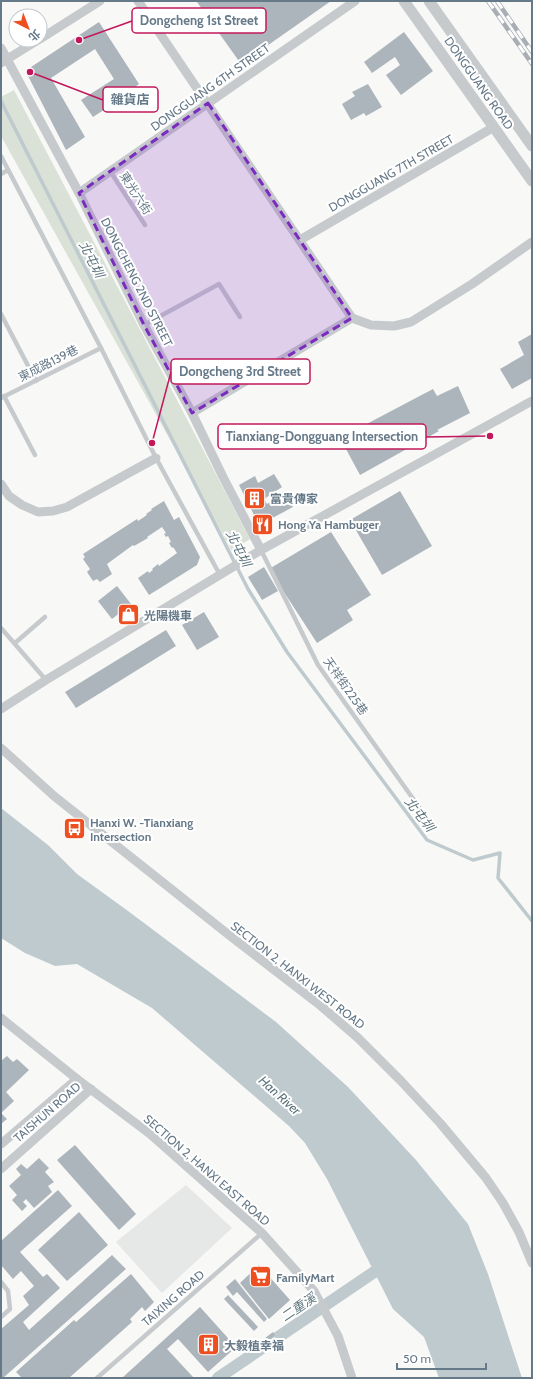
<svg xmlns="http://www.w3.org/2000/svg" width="533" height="1379" viewBox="0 0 533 1379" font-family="Cabin,'Noto Sans TC',sans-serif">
<rect width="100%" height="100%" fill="#f8f8f6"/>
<polygon fill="#e6e7e7" points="186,1185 232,1228 162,1293 116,1242"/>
<polygon fill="#dae1d6" points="14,90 250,539 232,551 1,136 1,97"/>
<polygon fill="#becace" points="1,808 48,845 77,874 128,911 276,1022 348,1087 416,1160 468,1224 488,1274 522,1378 439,1378 424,1337 393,1309 327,1179 305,1143 289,1126 152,1008 77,964 55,966 25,953 1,938"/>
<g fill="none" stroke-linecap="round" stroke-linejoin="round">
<polyline stroke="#becace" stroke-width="3.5" points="1,101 248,589 287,652 427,840 473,860 500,853 498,878 532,921"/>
<polyline stroke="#becace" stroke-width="12" points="218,1378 386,1264"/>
</g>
<g fill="#acb5bb">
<polygon points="198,1 331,1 241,64 197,2"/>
<polygon points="99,22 139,84 132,89 133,91 93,117 81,100 114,79 95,49 51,78 85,137 66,150 27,74 28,69"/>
<polygon points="404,32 433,71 401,95 386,75 400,65 395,57 372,73 364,62"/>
<polygon points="368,84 382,107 366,116 364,113 351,120 342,104 355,96 352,92"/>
<polygon points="532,334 532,378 512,389 500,369 524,355 518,342"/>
<polygon points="458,386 470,413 437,430 439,431 360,475 340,438 433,389 437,396"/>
<polygon points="274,474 282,487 264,499 267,504 275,499 274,497 284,491 293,507 263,523 257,521 239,485 255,476 258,483"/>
<polygon points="400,491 432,546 382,575 350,520"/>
<polygon points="164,501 174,520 179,517 200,557 197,565 149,595 138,578 148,571 149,573 153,570 152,569 158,564 159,566 177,553 173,547 172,548 169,543 171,542 168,536 166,537 164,534 166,533 162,527 147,537 148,538 134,546 133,545 107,564 112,574 100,582 97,579 93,581 87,572 90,569 83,559 85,557 83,554 137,519 138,521 147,515 146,514 152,510 151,509"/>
<polygon points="331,532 371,595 347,610 353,620 317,643 269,569"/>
<polygon points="264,567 278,591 262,600 248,577"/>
<polygon points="117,586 131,604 112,619 98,601"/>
<polygon points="204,612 219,637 197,650 182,625"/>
<polygon points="166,630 176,646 76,708 65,692"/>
<polygon points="7,1056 13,1062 17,1059 29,1070 6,1092 14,1101 1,1113 7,1119 1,1124 1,1061"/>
<polygon points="75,1145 136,1214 119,1230 57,1160"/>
<polygon points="39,1158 49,1168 45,1172 54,1182 48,1186 52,1192 34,1208 26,1199 23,1202 27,1206 22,1211 12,1200 17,1195 9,1186 21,1175 16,1169 21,1164 27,1169"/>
<polygon points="58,1190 72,1206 20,1252 43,1277 47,1274 60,1288 23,1322 29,1330 112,1255 126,1269 3,1378 1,1378 1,1329 29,1305 23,1296 34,1286 21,1271 13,1279 1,1265 1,1241"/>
<polygon points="79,1212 108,1245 67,1281 38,1250"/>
<polygon points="259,1265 290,1300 269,1319 240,1283"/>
<polygon points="131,1274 154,1302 145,1311 142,1307 130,1319 132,1322 69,1378 22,1378 16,1372 74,1320 76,1322"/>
<polygon points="235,1279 267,1319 264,1322 237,1292 233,1296 226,1287"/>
<polygon points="228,1295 258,1327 254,1331 224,1299"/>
<polygon points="200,1307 236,1347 208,1372 178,1339 167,1349 193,1377 192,1378 122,1378"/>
<polygon points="273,1332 275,1335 259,1349 256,1345"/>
</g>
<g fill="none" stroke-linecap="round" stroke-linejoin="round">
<g stroke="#c6cacd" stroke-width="4.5">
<polyline points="1,156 101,348 156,458 220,575"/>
<polyline points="110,171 145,225"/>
<polyline points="1,174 8,170"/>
<polyline points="1,314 36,381"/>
<polyline points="144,325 219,284 240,317"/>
<polyline points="4,396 35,455"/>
<polyline points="1,398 101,348"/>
<polyline points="261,550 318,665 431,824"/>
<polyline points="1,628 46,680"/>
<polyline points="15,643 45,617"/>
<polyline points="1,1282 8,1291 10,1309 1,1317"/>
<polyline points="97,1378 262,1233"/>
</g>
<g stroke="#c6cacd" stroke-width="9">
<polyline points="138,1 352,318"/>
<polyline points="40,39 100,1"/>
<polyline points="1,48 79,193 144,325 192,413 223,477 261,550"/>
<polyline points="1,63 38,40"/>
<polyline points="79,193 355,1"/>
<polyline points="300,240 494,127"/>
<polyline points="192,413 352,318 371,325 394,326 411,322 472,284 532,242"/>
<polyline points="1,484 9,496 22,505 38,512 53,511 67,507 156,458"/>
<polyline points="1,709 46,680 261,550 532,401"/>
<polyline points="1,748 54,796 229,935 321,1006 358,1038 401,1081 440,1123 486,1178 503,1203 519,1232 532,1263"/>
<polyline points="1,1018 77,1079 150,1134 262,1233 314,1291 338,1336 352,1378"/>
<polyline points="1,1144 77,1079"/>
<polyline points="1,1169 91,1089"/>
</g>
<g stroke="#c6cacd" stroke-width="11">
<polyline points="404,1 532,181"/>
<polyline points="429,1 532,146"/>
</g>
<defs>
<g id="rail">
<polyline points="488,1 532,64"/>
<polyline points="497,1 532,52"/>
</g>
</defs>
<use href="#rail" stroke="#a8aeb4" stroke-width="4.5"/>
<use href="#rail" stroke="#fff" stroke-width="3" stroke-dasharray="9" stroke-linecap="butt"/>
</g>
<path fill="#7b2cbf" fill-opacity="0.2" stroke="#7b2cbf" stroke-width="3" stroke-dasharray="8 5" stroke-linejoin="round" d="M208,103l144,215 -160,95 -48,-88 -65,-132z"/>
<defs>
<symbol id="building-square" viewBox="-11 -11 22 22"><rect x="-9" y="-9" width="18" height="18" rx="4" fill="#ee4f20" stroke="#fff"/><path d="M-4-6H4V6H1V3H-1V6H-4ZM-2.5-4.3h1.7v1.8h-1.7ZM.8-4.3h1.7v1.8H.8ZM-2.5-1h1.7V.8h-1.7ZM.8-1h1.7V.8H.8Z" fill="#fff"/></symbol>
<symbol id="restaurant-square" viewBox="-11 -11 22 22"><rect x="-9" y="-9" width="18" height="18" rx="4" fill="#ee4f20" stroke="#fff"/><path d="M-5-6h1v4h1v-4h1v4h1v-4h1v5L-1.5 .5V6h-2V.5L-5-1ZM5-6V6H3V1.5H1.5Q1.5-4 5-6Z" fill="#fff"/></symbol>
<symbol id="shop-square" viewBox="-11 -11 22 22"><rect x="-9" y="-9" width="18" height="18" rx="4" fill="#ee4f20" stroke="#fff"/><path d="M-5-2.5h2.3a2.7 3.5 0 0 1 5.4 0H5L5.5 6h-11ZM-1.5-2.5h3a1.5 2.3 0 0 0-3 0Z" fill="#fff"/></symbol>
<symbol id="bus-square" viewBox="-11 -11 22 22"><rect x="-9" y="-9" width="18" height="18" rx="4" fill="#ee4f20" stroke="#fff"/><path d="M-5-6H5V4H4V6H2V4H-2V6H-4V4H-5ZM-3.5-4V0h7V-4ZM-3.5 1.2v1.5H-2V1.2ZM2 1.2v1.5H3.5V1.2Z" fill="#fff"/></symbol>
<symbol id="supermarket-square" viewBox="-11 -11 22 22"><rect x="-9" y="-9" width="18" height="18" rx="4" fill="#ee4f20" stroke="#fff"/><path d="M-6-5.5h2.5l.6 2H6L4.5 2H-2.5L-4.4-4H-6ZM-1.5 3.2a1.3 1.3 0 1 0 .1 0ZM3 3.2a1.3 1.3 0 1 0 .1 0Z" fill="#fff"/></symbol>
</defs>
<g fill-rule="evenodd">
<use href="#building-square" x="242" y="486" width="25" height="25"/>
<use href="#restaurant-square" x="250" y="512" width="25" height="25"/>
<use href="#shop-square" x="116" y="602" width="25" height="25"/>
<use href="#bus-square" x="62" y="816" width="25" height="25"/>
<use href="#supermarket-square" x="248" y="1264" width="25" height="25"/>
<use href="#building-square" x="196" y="1332" width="25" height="25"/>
</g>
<g text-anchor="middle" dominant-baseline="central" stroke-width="4" stroke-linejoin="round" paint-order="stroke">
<g font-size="12" fill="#667988" stroke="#fff">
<text transform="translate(479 83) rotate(55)">DONGGUANG ROAD</text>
<text transform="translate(210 87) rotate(-35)">DONGGUANG 6TH STREET</text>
<text transform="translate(391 173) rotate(-30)">DONGGUANG 7TH STREET</text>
<text transform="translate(136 193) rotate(57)">東光六街</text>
<text transform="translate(137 282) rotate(63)">DONGCHENG 2ND STREET</text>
<text transform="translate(48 363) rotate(-27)">東成路139巷</text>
<text transform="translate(346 686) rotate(55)">天祥街225巷</text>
<text transform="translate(298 975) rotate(38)">SECTION 2, HANXI WEST ROAD</text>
<text transform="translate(47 1112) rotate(-41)">TAISHUN ROAD</text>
<text transform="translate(207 1170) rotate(41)">SECTION 2, HANXI EAST ROAD</text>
<text transform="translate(173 1298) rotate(-41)">TAIXING ROAD</text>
</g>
<g font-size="12" font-weight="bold" fill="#667988" stroke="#fff" text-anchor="start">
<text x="270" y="498">富貴傳家</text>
<text x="278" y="524">Hong Ya Hambuger</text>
<text x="144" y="615">光陽機車</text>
<text x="90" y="822">Hanxi W. -Tianxiang<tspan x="90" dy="14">Intersection</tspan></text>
<text x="276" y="1277">FamilyMart</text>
<text x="224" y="1345">大毅植幸福</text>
</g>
<g font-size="13" font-style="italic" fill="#5d747c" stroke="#fff">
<text transform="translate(92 259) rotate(63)">北屯圳</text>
<text transform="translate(239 548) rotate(63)">北屯圳</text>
<text transform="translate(420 814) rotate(52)">北屯圳</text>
<text transform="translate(280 1095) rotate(42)">Han River</text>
<text transform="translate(298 1307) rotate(-34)">二重溪</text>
</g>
</g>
<path fill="none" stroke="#c2185b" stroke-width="1.5" d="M79 40L132 21M30 72L103 100M152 443L171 372M490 436L426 437"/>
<g fill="#c2185b" stroke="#fff" stroke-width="1.5">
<circle cx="79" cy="40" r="4"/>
<circle cx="30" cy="72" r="4"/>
<circle cx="152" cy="443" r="4"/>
<circle cx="490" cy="436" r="4"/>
</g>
<g fill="#fff" stroke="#c2185b" stroke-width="1.5">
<rect x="132" y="8" width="134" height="25" rx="4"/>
<rect x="103" y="87" width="55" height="25" rx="4"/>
<rect x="171" y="359" width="139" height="25" rx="4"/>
<rect x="218" y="424" width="208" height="25" rx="4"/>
</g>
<g font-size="13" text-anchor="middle" font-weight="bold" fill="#667988">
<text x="199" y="25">Dongcheng 1st Street</text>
<text x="130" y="104">雜貨店</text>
<text x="240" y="376">Dongcheng 3rd Street</text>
<text x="322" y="441">Tianxiang-Dongguang Intersection</text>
</g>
<rect width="533" height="1379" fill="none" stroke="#667988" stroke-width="4"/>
<g transform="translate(28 28) rotate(138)"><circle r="19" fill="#ffffff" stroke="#c2c9cf"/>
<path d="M0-3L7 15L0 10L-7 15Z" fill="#ee4f20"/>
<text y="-6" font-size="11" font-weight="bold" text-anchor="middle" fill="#667988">北</text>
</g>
<path d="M397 1363v6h89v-6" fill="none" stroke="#667988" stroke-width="2"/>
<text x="403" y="1363" font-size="12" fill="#667988" stroke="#ffffff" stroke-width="3" paint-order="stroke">50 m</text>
</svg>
